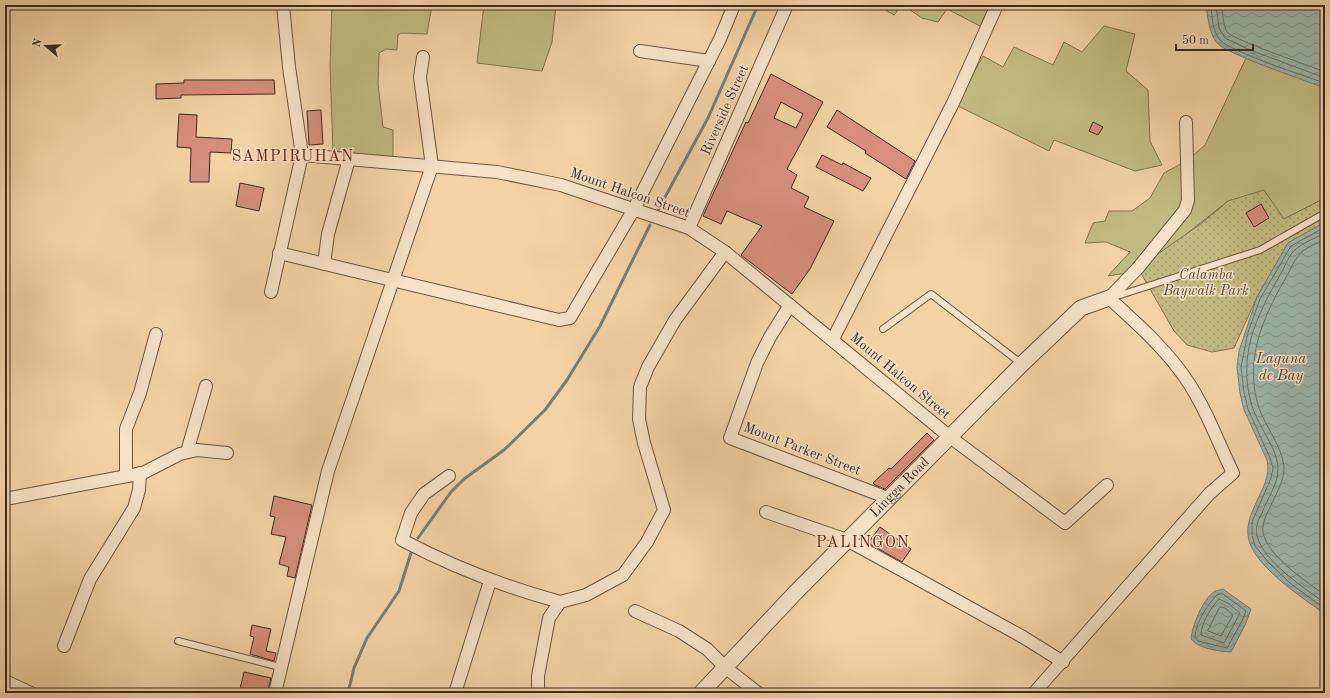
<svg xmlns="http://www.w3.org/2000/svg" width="1330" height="698" viewBox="0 0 1330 698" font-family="'Old Standard TT',serif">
<defs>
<pattern id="park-dots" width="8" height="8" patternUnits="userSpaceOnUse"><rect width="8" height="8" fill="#c2ba82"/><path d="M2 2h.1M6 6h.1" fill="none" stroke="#9f976a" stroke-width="1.8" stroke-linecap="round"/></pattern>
<pattern id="water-waves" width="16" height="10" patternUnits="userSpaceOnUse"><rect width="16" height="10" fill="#9cb7ad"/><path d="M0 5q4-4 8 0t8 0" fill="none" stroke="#80958c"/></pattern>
</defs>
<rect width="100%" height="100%" fill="#f3d3a6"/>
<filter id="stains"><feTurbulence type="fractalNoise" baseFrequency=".005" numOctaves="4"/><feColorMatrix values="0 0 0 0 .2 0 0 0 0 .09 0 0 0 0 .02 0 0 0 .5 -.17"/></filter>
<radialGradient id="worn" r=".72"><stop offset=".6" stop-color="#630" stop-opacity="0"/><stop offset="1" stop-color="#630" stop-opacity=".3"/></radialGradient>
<g fill="#c2ba82" stroke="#807252">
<polygon points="332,5 432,5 427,34 401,33 398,35 397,50 386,49 379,53 378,84 383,127 393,130 393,157 333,153 330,65"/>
<polygon points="484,5 601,5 600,8 556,5 552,42 542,71 477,63"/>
<polygon points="877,5 902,5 894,15"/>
<polygon points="903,5 990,5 980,26 947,9 938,22 922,18"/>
<polygon points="1104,26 1135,34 1126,71 1148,90 1150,141 1162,165 1135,171 1054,140 1049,151 956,105 983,56 1003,67 1014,47 1053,65 1064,42 1082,52"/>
<polygon points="1246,58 1325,88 1325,198 1284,219 1228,201 1140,271 1108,276 1130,252 1106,242 1085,243 1093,223 1105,221 1109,211 1132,211 1150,198 1164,173 1188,160 1205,145"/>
</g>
<polygon fill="url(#park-dots)" stroke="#807252" points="1264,190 1284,219 1325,198 1325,222 1288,243 1257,297 1234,348 1212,352 1187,345 1174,331 1138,268 1202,223 1228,201"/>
<g fill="url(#water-waves)" stroke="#767f76">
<path d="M1206,5h119v83c-18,-7 -99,-34 -108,-45 -8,-10 -9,-25 -11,-38z"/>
<path d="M1325,222v392c-22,-16 -75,-50 -77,-79 -1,-12 3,-21 8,-32 6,-14 15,-27 11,-43l-23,-50 -4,-17 -3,-26 2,-16 18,-54 31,-54z"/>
<path d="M1223,589l28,20 -5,14 -15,29c-13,-1 -32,-3 -40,-13 1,-13 12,-40 23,-47 2,-2 6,-2 9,-3z"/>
</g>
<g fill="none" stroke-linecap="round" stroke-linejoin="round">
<g stroke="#6c7168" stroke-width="1">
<path d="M1211,5c1,11 1,26 9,35 9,11 87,37 105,43"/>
<polyline points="1216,5 1219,28 1225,38 1250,50 1325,78"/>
<path d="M1222,5c1,8 1,21 5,27 6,8 84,34 98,40"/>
<polyline points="1325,227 1291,246 1260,299 1248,332 1241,367 1244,392 1248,409 1270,458 1273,468 1271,478 1252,522 1252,535 1255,546 1269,563 1290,583 1325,609"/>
<path d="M1325,233c-9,5 -21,9 -29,16 -7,5 -11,18 -16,26 -24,42 -43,81 -28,131 6,20 25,42 26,61 1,16 -11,32 -16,46 -4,7 -7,14 -5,23 7,26 47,52 68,67"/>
<path d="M1325,239c-8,5 -21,9 -26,16 -6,7 -10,18 -15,26 -22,38 -39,79 -26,124 6,20 23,39 26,61 1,13 -7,26 -12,37 -3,7 -8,15 -9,23 -4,25 44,56 62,69"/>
<path d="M1223,594l23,17 -4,10 -15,27 -29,-7 -3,-4c1,-15 12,-32 22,-42z"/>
<path d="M1219,599l9,4 12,10 -16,30 -23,-8c0,-11 10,-28 18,-36z"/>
<polygon points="1220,607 1225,608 1233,615 1221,636 1208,631"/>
</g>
<g stroke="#767f76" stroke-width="3">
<polyline points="658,210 708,118 758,5"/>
<polyline points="418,538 451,492 464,479 504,450 545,410 567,380 600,326 650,225"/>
<polyline points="348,693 354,668 367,638 399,591 411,553"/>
</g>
</g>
<g fill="#d68f7b" stroke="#3d2b23" fill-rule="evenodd">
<path d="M771,74l52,28 -36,67 10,6 -6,13 18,9 -5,10 30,14 -24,48 -18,25 -51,-39 21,-29 -35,-15 -6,13 -18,-8 25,-55 18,-39 2,1zM781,102l22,12 -7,14 -22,-10z"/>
<polygon points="184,80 274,80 275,94 181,95 181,98 156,99 156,84 184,83"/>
<polygon points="321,110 323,144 309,145 307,111"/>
<polygon points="837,110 915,161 906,179 865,153 866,151 827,127"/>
<polygon points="179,114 197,115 196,137 232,139 231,153 210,152 209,182 190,182 191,148 177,147"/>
<polygon points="1093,122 1103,127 1098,135 1089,131"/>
<polygon points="822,155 842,165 843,163 871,178 863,191 816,167"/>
<polygon points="240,183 264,188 259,211 236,206"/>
<polygon points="1261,204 1269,218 1254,227 1246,213"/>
<polygon points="927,433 934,440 885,489 875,485 873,483 889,468 891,469"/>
<polygon points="274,496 312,505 295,578 287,576 289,567 279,564 286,537 271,534 275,517 270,516"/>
<polygon points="880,527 911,549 902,562 868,543"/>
<polygon points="252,625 271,629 266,651 276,653 274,661 250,654 254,637 250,636"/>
<polygon points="244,672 271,678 268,690 264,689 264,693 239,693"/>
</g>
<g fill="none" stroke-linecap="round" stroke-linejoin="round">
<defs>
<g id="service">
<polyline points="1114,297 1260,250 1325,213"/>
<polyline points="883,329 931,294 1022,364"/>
<polyline points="178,641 280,667"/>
</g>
<g id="minor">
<polyline points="640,51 709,61"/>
<polyline points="302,155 497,172 561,185 689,228 725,252 950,437 1065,523 1107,485"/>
<polyline points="689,228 787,5"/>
<polyline points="279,253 559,320 570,318 634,209 720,39 734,5"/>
<polyline points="324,264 328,234 349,159"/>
<polyline points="271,292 302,155 289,67 283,5"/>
<polyline points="790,305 770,337 757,363 730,438 888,498"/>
<polyline points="833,339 953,103 997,5"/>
<polyline points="187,452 206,386"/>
<polyline points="126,476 126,429 140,393 156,334"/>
<path d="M449,476l-25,18 -13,19 -9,27c51,27 103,47 158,62"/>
<polyline points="5,499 143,473 180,454 197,450 227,453"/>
<polyline points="766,512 847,540 1023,637 1063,662"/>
<polyline points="635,611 679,631 707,649 726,668 758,693"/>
<polyline points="64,646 90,579 134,508 139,490 140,473"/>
<polyline points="5,681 31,693"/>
<polyline points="275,693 328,471 432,166 420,77 423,57"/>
<polyline points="455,693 490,581"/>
<polyline points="538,693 538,676 549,618 560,602 586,595 623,575 647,542 664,510 644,443 639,419 640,387 648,367 675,320 725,252"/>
<path d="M1034,693l175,-199 24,-21c-17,-35 -31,-75 -55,-105 -20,-26 -45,-48 -69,-70l29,-30 47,-58 3,-10 -2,-78"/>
</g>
<g id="tertiary">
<path id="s1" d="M701,693l95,-101 226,-228 59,-56 28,-10"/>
</g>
</defs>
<use href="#service" stroke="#6a5544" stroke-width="8"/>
<use href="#minor" stroke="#6a5544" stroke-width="14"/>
<use href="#tertiary" stroke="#6a5544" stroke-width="17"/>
<use href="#service" stroke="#f7e2c5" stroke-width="6"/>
<use href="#minor" stroke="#f7e2c5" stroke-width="12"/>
<use href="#tertiary" stroke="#f7e2c5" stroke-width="15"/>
</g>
<g text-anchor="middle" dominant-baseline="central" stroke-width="3" stroke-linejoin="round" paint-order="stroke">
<g font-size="14" fill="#3d2b23" stroke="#f7e2c5">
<text transform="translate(725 110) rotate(-66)">Riverside Street</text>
<text transform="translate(630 193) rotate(19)">Mount Halcon Street</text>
<text transform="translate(900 376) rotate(40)">Mount Halcon Street</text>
<text transform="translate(802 449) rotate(21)">Mount Parker Street</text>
<text stroke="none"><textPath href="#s1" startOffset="286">Lingga Road</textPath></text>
</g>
<g font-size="14" font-style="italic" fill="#584836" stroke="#f7e2c5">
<text x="1206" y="275">Calamba<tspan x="1206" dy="16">Baywalk Park</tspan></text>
</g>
<g font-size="15" font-style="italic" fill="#50473f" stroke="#f7e2c5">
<text x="1281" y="359">Laguna<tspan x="1281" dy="17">de Bay</tspan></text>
</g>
<g font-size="16" letter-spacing="1" fill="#7a1f14" stroke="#f7e2c5">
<text x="293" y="157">SAMPIRUHAN</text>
<text x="863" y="543">PALINGON</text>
</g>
</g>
<rect width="1330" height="698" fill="none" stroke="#f3d3a6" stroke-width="20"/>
<rect x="6" y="6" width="1318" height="686" fill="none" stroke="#3d2b23" stroke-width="2"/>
<rect x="10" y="10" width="1310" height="678" fill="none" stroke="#3d2b23"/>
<g transform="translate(46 46) rotate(289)" stroke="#f7e2c5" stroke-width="3" paint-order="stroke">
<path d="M0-3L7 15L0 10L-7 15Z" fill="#3d2b23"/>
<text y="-6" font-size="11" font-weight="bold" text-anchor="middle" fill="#3d2b23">N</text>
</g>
<path d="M1176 44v6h77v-6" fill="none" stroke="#3d2b23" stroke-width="2"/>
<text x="1182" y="44" font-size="12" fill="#3d2b23" stroke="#f7e2c5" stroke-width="3" paint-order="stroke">50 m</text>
<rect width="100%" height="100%" filter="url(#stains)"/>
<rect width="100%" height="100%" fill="url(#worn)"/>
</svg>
